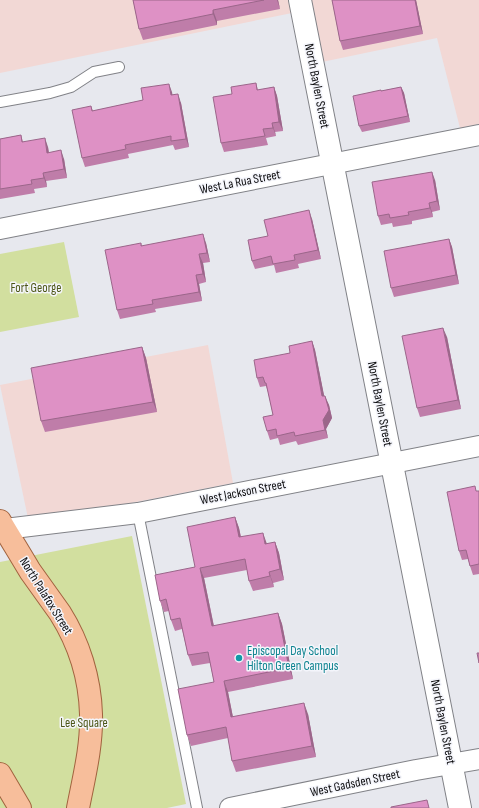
<svg xmlns="http://www.w3.org/2000/svg" width="479" height="808" viewBox="0 0 479 808" font-family="'Sofia Sans Condensed',sans-serif">
<rect width="100%" height="100%" fill="#e7e8ee"/>
<g fill="#f2d8d5">
<polygon points="0,0 290,0 292,13 0,73"/>
<polygon points="310,0 479,0 479,124 460,128 437,38 322,62"/>
<polygon points="208,345 233,483 29,523 0,385"/>
</g>
<g fill="#d2df9f">
<polygon points="64,242 79,317 0,332 0,254"/>
<polygon points="132,536 186,804 167,808 0,808 0,562"/>
</g>
<g fill="none" stroke-linecap="round" stroke-linejoin="round">
<defs>
<g id="service">
<polyline points="0,102 50,93 71,87 94,72 119,67"/>
<polyline points="138,513 197,808"/>
</g>
<g id="minor">
<polyline points="0,229 479,135"/>
<polyline points="0,531 5,529 138,513 479,446"/>
<polyline points="230,808 416,770 479,759"/>
</g>
<polyline id="tertiary" points="300,0 460,808"/>
<g id="primary">
<path d="M0,521c10,17 20,33 30,50 10,14 20,28 30,42 19,30 30,66 31,101 1,32 -7,63 -13,94"/>
<polyline points="0,774 20,808"/>
</g>
</defs>
<use href="#service" stroke="#818287" stroke-width="12"/>
<use href="#minor" stroke="#818287" stroke-width="22"/>
<use href="#tertiary" stroke="#818287" stroke-width="24"/>
<use href="#primary" stroke="#a1633f" stroke-width="24"/>
<use href="#service" stroke="#fff" stroke-width="10"/>
<use href="#minor" stroke="#fff" stroke-width="20"/>
<use href="#tertiary" stroke="#fff" stroke-width="22"/>
<use href="#primary" stroke="#f7be9b" stroke-width="22"/>
</g>
<g fill="#bf7da9">
<polygon points="133,0 278,0 280,9 217,21 217,25 143,40 139,29"/>
<polygon points="332,0 416,0 423,34 343,50 340,41"/>
<polygon points="256,83 258,90 274,87 277,96 283,131 275,132 276,136 266,138 268,145 224,152 221,143 232,94"/>
<polygon points="401,87 404,93 410,122 362,132 359,126 381,91"/>
<polygon points="172,92 172,95 181,103 189,147 175,150 173,145 128,154 129,158 85,167 82,158 91,106 93,111 143,100"/>
<polygon points="21,135 23,142 48,147 49,153 64,159 67,178 46,181 47,187 34,189 35,193 0,199 0,139"/>
<polygon points="435,180 440,210 432,212 433,217 412,221 412,224 393,227 392,223 381,225 378,216"/>
<polygon points="312,219 321,259 298,264 299,268 276,273 274,265 255,269 252,261 268,236"/>
<polygon points="449,239 452,247 459,284 394,297 391,288"/>
<polygon points="141,243 142,246 206,243 210,262 203,263 206,282 199,284 202,301 155,309 156,312 120,319 117,310"/>
<polygon points="447,337 461,409 420,417 417,408"/>
<polygon points="312,341 315,350 324,396 329,405 332,418 326,429 328,438 298,445 296,441 280,445 278,438 270,440 267,431 273,415 268,392 266,386 260,387 257,378 290,353"/>
<polygon points="142,347 146,358 157,412 45,432 41,421"/>
<polygon points="477,491 479,491 479,574 473,575 470,566 468,559 462,560 459,551"/>
<polygon points="235,517 239,528 241,537 267,544 275,542 279,553 284,580 273,583 274,587 253,591 249,581 247,570 204,578 214,626 278,613 282,624 293,679 228,692 233,717 308,714 316,757 236,772 232,761 228,738 191,746 187,735 214,682 210,663 192,666 188,655 182,629 175,631 171,620 169,611 164,612 160,601 195,567"/>
</g>
<g fill="#9b668a">
<polygon points="277,0 278,0 280,9"/>
<polygon points="415,0 416,0 423,34 420,26"/>
<polygon points="213,10 217,21 217,25 213,14"/>
<polygon points="169,84 172,92 174,104 171,95"/>
<polygon points="274,87 277,96 283,131 279,122"/>
<polygon points="401,87 404,93 410,122 408,116"/>
<polygon points="178,94 181,103 189,147 186,139"/>
<polygon points="272,123 275,132 276,136 273,128"/>
<polygon points="45,138 48,147 50,162 47,153"/>
<polygon points="61,150 64,159 67,178 64,169"/>
<polygon points="432,172 435,180 440,210 437,201"/>
<polygon points="43,173 46,181 47,187 44,178"/>
<polygon points="429,203 432,212 433,217 430,208"/>
<polygon points="309,210 312,219 321,259 318,250"/>
<polygon points="203,234 206,243 210,262 207,253"/>
<polygon points="449,239 452,247 459,284 456,275"/>
<polygon points="199,254 203,263 206,282 203,274"/>
<polygon points="196,275 199,284 202,301 199,292"/>
<polygon points="443,328 447,337 461,409 458,400"/>
<polygon points="312,341 315,350 326,405 322,396"/>
<polygon points="142,347 146,358 157,412 153,402"/>
<polygon points="325,396 329,405 332,418 326,429 328,438 325,430 323,420"/>
<polygon points="235,517 239,528 243,548 239,537"/>
<polygon points="263,533 267,544 269,555 265,544"/>
<polygon points="275,542 279,553 284,580 280,569"/>
<polygon points="200,568 204,578 216,637 212,626"/>
<polygon points="269,572 273,583 274,587 270,576"/>
<polygon points="278,613 282,624 293,679 289,668"/>
<polygon points="224,681 228,692 235,728 231,717"/>
<polygon points="304,703 308,714 316,757 312,746"/>
</g>
<g fill="#de91c5" stroke="#9b668a">
<polygon points="133,0 264,0 213,10 213,14 139,29"/>
<polygon points="332,0 415,0 420,26 340,41"/>
<polygon points="256,83 257,90 274,87 279,122 272,123 273,128 263,129 265,136 221,143 213,97 232,94 231,87"/>
<polygon points="169,84 171,95 178,94 186,139 171,141 171,136 125,145 126,149 82,158 72,110 91,106 92,111 143,100 141,88"/>
<polygon points="401,87 408,116 359,126 353,96 381,90 381,91"/>
<polygon points="21,135 22,142 45,138 47,153 61,150 64,169 43,173 44,178 31,180 32,184 0,189 0,139"/>
<polygon points="432,172 437,201 429,203 430,208 408,212 409,215 390,218 389,214 378,216 372,182"/>
<polygon points="309,210 318,250 294,255 295,260 273,264 271,256 252,261 248,240 268,236 264,220"/>
<polygon points="203,234 207,253 199,254 203,274 196,275 199,292 152,300 153,304 117,310 105,250 141,243 141,246"/>
<polygon points="449,239 456,275 391,288 384,251"/>
<polygon points="443,328 458,400 417,408 402,336"/>
<polygon points="312,341 322,396 325,396 329,410 323,420 325,430 295,436 294,432 277,436 276,429 267,431 263,417 273,415 266,383 265,383 263,377 257,378 254,360 290,353 289,346"/>
<polygon points="142,347 153,402 41,421 31,368"/>
<polygon points="475,486 476,491 479,491 479,564 470,566 466,550 459,551 447,492"/>
<polygon points="235,517 239,537 263,533 265,544 275,542 280,569 269,572 270,576 249,581 245,559 200,568 212,626 278,613 289,668 224,681 231,717 304,703 312,746 232,761 226,727 187,735 178,689 214,682 208,652 188,655 180,618 171,620 166,599 160,601 155,575 195,567 187,527"/>
<polygon points="477,653 479,653 479,663"/>
<polygon points="427,800 429,808 391,808 391,807"/>
</g>
<circle fill="#0f9aa8" stroke="#f4f5fb" stroke-width="1.5" cx="239" cy="658" r="4"/>
<g text-anchor="middle" dominant-baseline="central" stroke-width="3" stroke-linejoin="round" paint-order="stroke">
<g font-size="13" fill="#0d0d0f" stroke="#f4f5fb">
<text transform="translate(317 86) rotate(79)">North Baylen Street</text>
<text transform="translate(240 182) rotate(-11)">West La Rua Street</text>
<text transform="translate(380 404) rotate(79)">North Baylen Street</text>
<text transform="translate(243 492) rotate(-11)">West Jackson Street</text>
<text transform="translate(46 596) rotate(58)">North Palafox Street</text>
<text transform="translate(443 722) rotate(79)">North Baylen Street</text>
<text transform="translate(355 783) rotate(-12)">West Gadsden Street</text>
</g>
<g font-size="13" fill="#4c5616" stroke="#f4f5fb">
<text x="36" y="288">Fort George</text>
<text x="84" y="723">Lee Square</text>
</g>
<g font-size="13" fill="#0d838f" stroke="#f4f5fb" text-anchor="start">
<text x="247" y="651">Episcopal Day School<tspan x="247" dy="15">Hilton Green Campus</tspan></text>
</g>
</g>
</svg>
